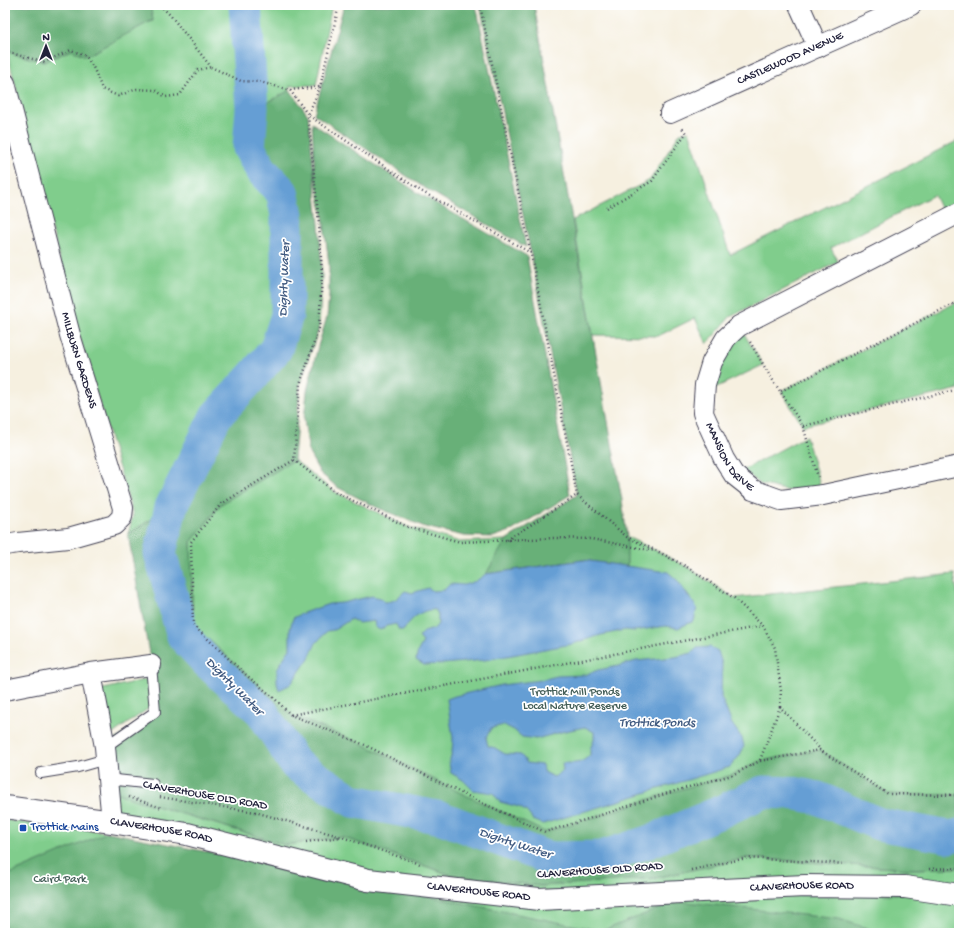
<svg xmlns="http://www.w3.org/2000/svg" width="964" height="938" viewBox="0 0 964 938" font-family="'Gochi Hand',sans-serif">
<rect width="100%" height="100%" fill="#fff"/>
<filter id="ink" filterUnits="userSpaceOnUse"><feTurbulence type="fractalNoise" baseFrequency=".025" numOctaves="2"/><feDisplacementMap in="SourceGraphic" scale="8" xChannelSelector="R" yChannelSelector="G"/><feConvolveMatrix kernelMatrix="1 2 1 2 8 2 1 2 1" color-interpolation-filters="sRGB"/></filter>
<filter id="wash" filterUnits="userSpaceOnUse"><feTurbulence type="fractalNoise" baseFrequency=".012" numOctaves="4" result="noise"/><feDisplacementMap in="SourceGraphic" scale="16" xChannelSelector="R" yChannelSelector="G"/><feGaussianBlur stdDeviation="0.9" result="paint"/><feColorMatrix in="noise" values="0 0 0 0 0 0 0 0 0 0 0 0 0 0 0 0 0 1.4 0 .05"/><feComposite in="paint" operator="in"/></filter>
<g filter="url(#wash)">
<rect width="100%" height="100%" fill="#f6f0e0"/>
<g fill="#80cd8c" stroke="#517864">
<polygon points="150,5 332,5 316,85 290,86 290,90 265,104 262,171 282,192 287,215 287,315 276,349 252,377 192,466 171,507 128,534 133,515 78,332 7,52 44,62 71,50 153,21"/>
<polygon points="689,131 730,255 959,140 959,200 941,210 934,195 831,248 838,262 730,317 707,344 695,318 658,336 593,335 573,220 650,180 680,133"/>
<polygon points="959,301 959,389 803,426 781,391"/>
<polygon points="743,332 763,365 715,388 720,364"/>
<polygon points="806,436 821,488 789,491 760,484 743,470"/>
<polygon points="294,460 335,492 408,527 460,542 506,540 577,495 627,537 659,552 687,567 734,598 954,574 959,601 959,857 840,849 626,866 194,718 193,619 191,542 221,504"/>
<polygon points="148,679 152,706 107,738 99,690"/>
<polygon points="108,789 136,800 286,845 342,837 451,875 541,886 655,878 747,858 909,869 959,868 959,895 539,899 368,880 112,822"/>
<polygon points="5,820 108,832 373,890 811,895 910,894 959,902 959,933 5,933"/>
</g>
<g fill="#68b078" stroke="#45695a">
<polygon points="5,5 150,5 153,20 86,56 71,50 44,62 7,52 5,48"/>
<polygon points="344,5 476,5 526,247 423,187 314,114"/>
<polygon points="480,5 534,5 622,500 627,537 627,567 583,560 486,574 506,540 577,495 531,254"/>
<polygon points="290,90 308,115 319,224 322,275 319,328 300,384 294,460 221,504 191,542 193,625 291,715 365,745 461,793 545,832 601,815 668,793 732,775 760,761 820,750 888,794 959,795 959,868 909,869 747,858 655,878 541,886 451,875 342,837 286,845 136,800 108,789 105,747 155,712 151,665 128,534 171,507 216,416 252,377 276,349 287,315 287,215 282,192 262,171 249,148 265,104"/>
<polygon points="312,123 420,194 527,256 570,495 513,530 493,537 464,536 425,527 376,507 337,487 320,473 309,453 304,419 307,391 318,346 327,317 329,296 329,264 323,216 315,175"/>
<polygon points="108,832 602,931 678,901 839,919 882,933 5,933 5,876"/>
</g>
<g fill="#659ed4" stroke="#446088" fill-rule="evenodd">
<path d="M583,560l85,12 9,8 20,28 -3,13 -16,7 -12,-2 -32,5 -8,-1 -25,5 -29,9 -87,16 -42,4 -19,1 -8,-5 2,-9 5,-9 -4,-5 5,-5 10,-3 4,-5v-9l-2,-5c-13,-2 -26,9 -32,20h-5l-3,-6 -10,2 -6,4 -5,-3 -1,-6 -16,2 -7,-4 -17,11 -7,1 -11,12 -7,15 -18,26 -12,6 -2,-7v-13l6,-11 7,-10v-20l3,-11 10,-5 26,-9 13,-1 30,-7 9,2 3,4c11,0 13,-4 21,-11l7,2 16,-5 5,3 11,-1 6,-6 14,1 12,-4 10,-7z"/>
<path d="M710,647l8,4 4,13 -1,33 11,27 10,14 2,8 -4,9 -10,12 -187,57 -10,-4 -6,-8 -8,-5 -19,-5 -7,-9 -20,-3 -10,-10 -12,-7 -2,-10 3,-11 1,-14 -6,-39 8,-3 47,-11 39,-5 16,-4 28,-1 13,-5 21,-4 17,-5 39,-4 17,-4 5,-5zM504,725l10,5 8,7 14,2 29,-8 20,-4 9,5v8l-4,9v6c-10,10 -15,8 -28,8l1,8 -9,6 -9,-4 -3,-8 -15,-2 -6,-8 -16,-1 -10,-6 -7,-2 -2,-8 5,-10z"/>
</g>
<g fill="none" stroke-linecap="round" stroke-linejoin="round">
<polyline stroke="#659ed4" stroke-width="33" points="245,5 252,108 249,148 262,171 282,192 287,215 287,315 276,349 252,377 216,416 171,507 160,553 183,636 206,661 262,712 296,765 353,801 442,818 548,858 602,857 648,842 718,813 763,792 793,793 818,798 879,824 949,837 959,835"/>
</g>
</g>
<g filter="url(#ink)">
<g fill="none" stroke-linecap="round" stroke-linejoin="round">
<defs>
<g id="service">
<polyline points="105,747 155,712 151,665"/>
<polyline points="41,773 78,767 106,759"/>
<polyline points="107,779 153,784"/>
</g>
<g id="minor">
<polyline points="799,5 818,47"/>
<path id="s1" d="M5,83l65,252 53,173 -1,9 -8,8 -46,13 -50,5 -13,2"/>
<path id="s2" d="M670,113l241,-108"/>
<path id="s3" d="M959,213l-220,113 -13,12 -14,24 -7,23 -2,28 21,46 10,16 19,15 28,10 42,-5 136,-29"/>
<polyline points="91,673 105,747 112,822"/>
<polyline points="5,690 91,673 151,665"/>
</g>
<g id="tertiary">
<path id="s4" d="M5,807l107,15 75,12 181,46 171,19 266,-13 100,1 54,8"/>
</g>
</defs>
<use href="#service" stroke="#424154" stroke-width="12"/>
<use href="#minor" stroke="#424154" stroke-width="22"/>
<use href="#tertiary" stroke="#424154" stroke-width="24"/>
<g stroke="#424154" stroke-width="2.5" stroke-dasharray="1 3" stroke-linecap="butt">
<polyline points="160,5 171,16 211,67 241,81 260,82 290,90 308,115 319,224 322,275 319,328 300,384 294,460 221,504 191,542 193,625 245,674 273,697 291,715 365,745 461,793 545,832 601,815 668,793 732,775 760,761 820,750 888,794 959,795"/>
<polyline points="339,5 320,87 308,115 421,191 531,253"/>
<polyline points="480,5 531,254 577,495 627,537 659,552 687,567 734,598 763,626 775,648 781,691 780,707 820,749"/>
<polyline points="5,53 7,52 44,62 71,50 86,56 94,69 102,89 118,96 137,89 155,90 166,97 180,95 198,70 211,67"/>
<polyline points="290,90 320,87"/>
<polyline points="607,208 652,181 686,133 682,128"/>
<polyline points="750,342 770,376 803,426 818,477"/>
<polyline points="781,391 959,301"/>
<polyline points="803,426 959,389"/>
<polyline points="294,460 335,492 408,527 460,542 554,538 591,539 655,551"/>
<polyline points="507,540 577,495"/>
<polyline points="291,715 762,626"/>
<polyline points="760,760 780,707"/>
<polyline points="129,797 162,808"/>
<polyline points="160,797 255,812 342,837 420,864"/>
<polyline points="306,842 340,837"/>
<polyline points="929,869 959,868"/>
<polyline points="691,870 747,858 845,864"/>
</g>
<use href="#service" stroke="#fff" stroke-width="10"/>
<use href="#minor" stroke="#fff" stroke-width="20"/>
<use href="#tertiary" stroke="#fff" stroke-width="22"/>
</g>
</g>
<rect fill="#1a4fb4" stroke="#fff" stroke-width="1.5" x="19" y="824" width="8" height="8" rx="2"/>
<g text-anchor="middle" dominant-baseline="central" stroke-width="3.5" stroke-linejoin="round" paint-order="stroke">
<g font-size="12" fill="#22223b" stroke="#fff">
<text stroke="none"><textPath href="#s2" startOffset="132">CASTLEWOOD AVENUE</textPath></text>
<text stroke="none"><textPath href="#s1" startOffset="287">MILLBURN GARDENS</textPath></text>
<text stroke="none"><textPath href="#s3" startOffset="397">MANSION DRIVE</textPath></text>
<text transform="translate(205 796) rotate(10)">CLAVERHOUSE OLD ROAD</text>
<text stroke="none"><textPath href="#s4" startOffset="158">CLAVERHOUSE ROAD</textPath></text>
<text transform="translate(600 871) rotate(-4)">CLAVERHOUSE OLD ROAD</text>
<text stroke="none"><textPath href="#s4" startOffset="806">CLAVERHOUSE ROAD</textPath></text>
<text stroke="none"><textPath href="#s4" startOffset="482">CLAVERHOUSE ROAD</textPath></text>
</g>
<g font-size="12" fill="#435e57" stroke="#fff">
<text x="575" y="693">Trottick Mill Ponds<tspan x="575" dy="14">Local Nature Reserve</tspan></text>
<text x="60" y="880">Caird Park</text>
</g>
<g font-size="12" fill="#164399" stroke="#fff" text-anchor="start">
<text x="31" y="828">Trottick Mains</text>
</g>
<g font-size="13" font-style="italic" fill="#405a80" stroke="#fff">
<text transform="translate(285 279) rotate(-88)">Dighty Water</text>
<text transform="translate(234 687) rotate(45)">Dighty Water</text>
<text x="657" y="723">Trottick Ponds</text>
<text transform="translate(515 844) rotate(18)">Dighty Water</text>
</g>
</g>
<rect width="964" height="938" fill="none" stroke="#fff" stroke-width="20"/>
<g transform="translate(46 46)" stroke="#ffffff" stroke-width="3" paint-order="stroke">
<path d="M0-3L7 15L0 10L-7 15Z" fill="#22223b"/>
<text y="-6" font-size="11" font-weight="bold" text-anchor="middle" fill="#22223b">N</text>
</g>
</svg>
